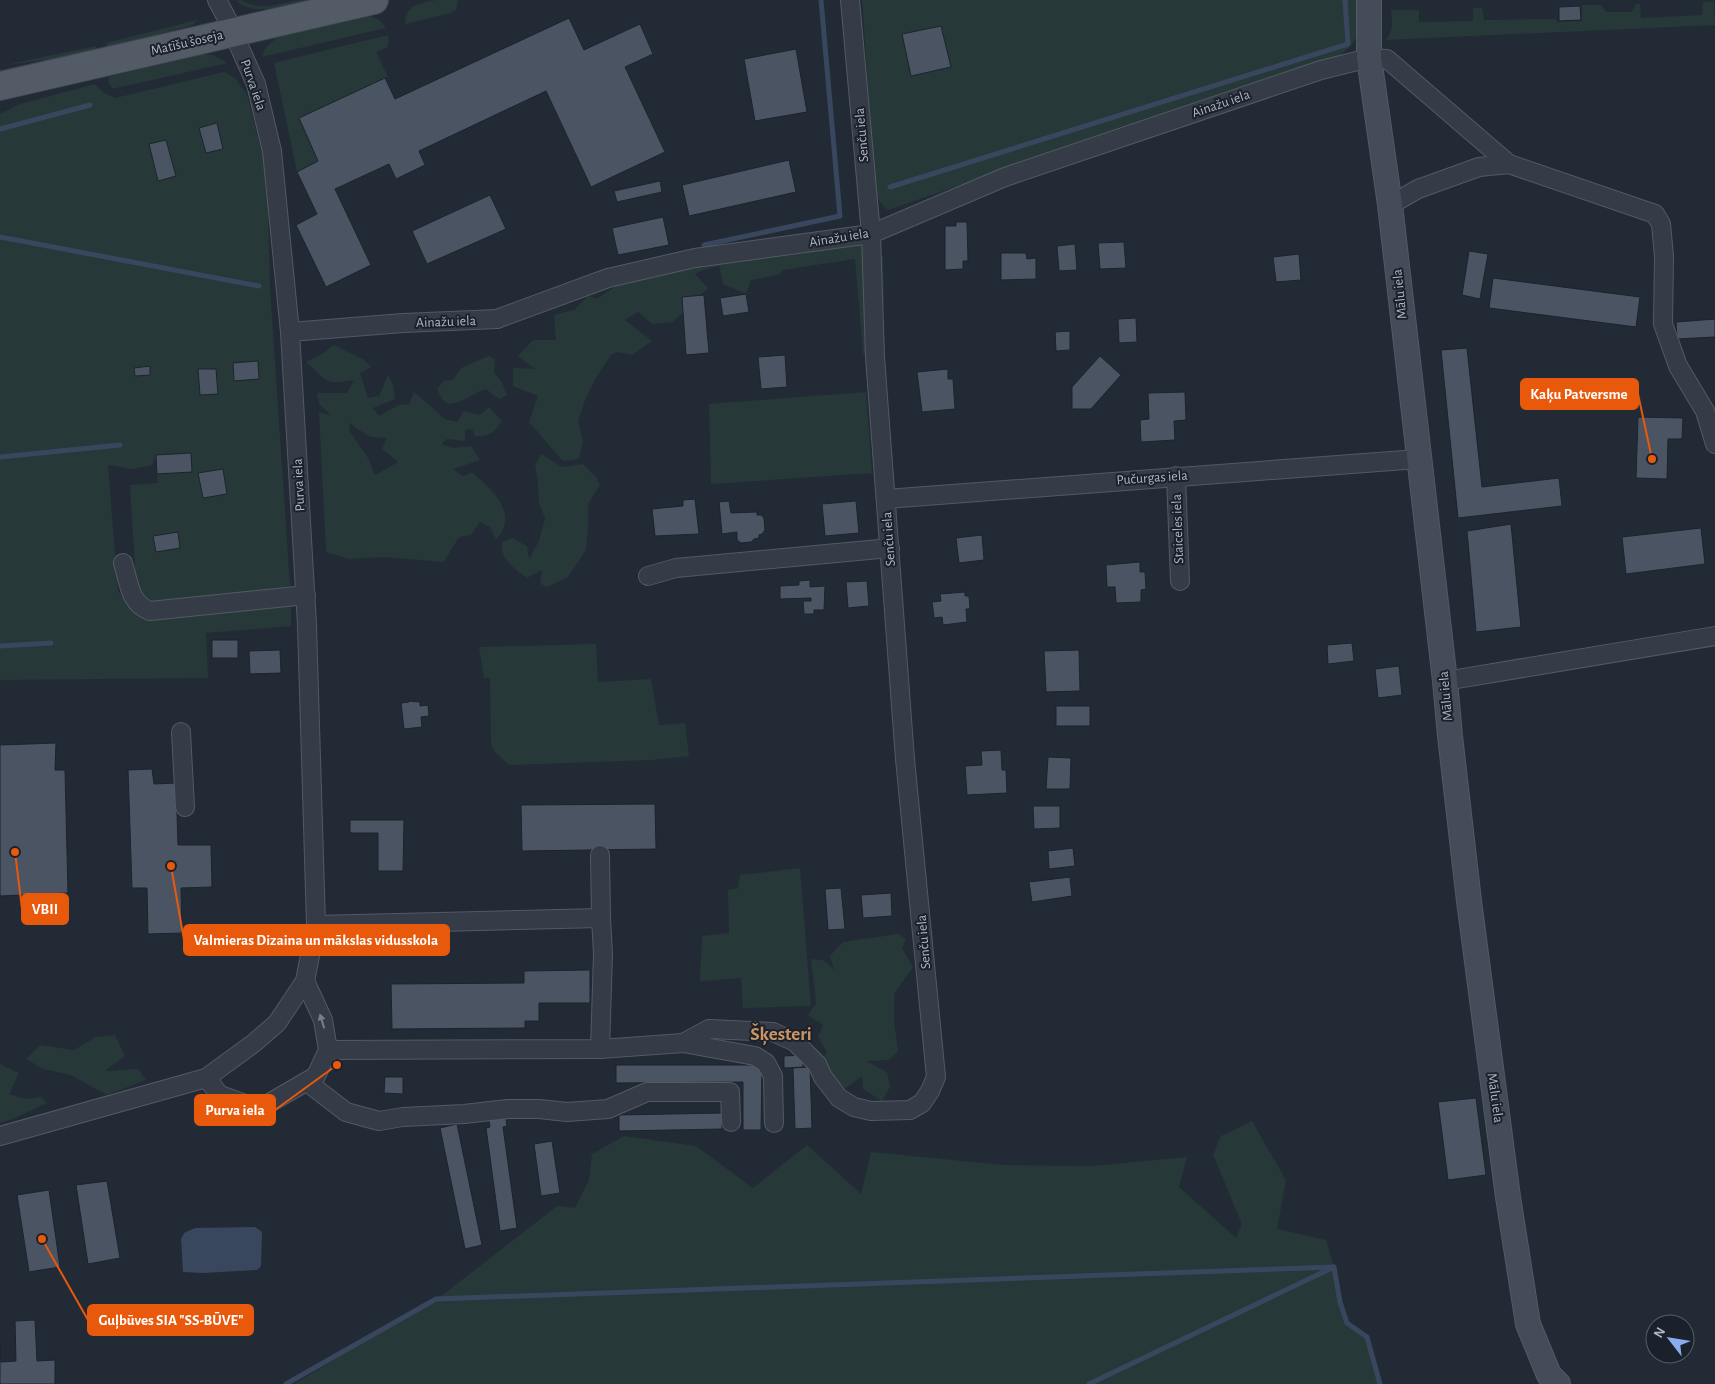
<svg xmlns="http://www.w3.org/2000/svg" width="1715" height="1384" viewBox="0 0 1715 1384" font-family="'Alegreya Sans',sans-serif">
<rect width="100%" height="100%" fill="#222a36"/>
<g fill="#273839" fill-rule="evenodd">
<path d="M240,0c30,14 39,0 67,0 -23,6 -50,17 -71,1z"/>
<path d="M436,0h22l-2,10 -5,3 -46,11c0,-19 15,-21 31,-24z"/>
<path d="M862,0h499c-2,27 1,43 -25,57l-448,153 -9,-9 -4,-11z"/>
<path d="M1714,1l1,24 -330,15c9,-8 7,-18 6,-30h28v12l54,-1v-13h9l2,12 72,-1 1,3 25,-1v-16h19l5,7h26l4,-8h4l1,14 61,-3 1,-13z"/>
<path d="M364,16c10,0 16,3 22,12l-124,29 3,-8 11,-11z"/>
<polygon points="197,20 193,25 107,48 106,43"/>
<polygon points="388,35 389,39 388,47 376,52 388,77 299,118 318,161 297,172 274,63"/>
<polygon points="96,46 98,51 77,56 5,65"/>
<polygon points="203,54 212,55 228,63 116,88 112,88 109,84 108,77"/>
<polygon points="224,72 235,78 247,95 263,157 268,213 270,287 290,586 160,605 146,599 136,584 130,485 158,483 155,456 152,465 132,469 108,465 118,591 130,605 147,615 168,617 291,602 291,626 206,633 208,678 0,680 0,114 20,104 95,84 103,92 115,98"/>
<polygon points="847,234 883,256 884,305 866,321 871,359 863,354 855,259 783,270 778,275 751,280 746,294 723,284 719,266 706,269 695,274 708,288 673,322 652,324 638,312 625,320 652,341 632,355 618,352 611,355 596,378 586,397 578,421 583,442 579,459 563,461 529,422 538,396 513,386 513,368 535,369 518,356 533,340 556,340 554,315 574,310 588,296 597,299 620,283"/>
<path d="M333,345l30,14 8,8 -11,6 8,25 11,-2 9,-21 5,9 2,15 -22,9 6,8 19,-11 11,-1 5,-12 31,27 12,3 7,-11 16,4 9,-8 13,14c-7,11 -13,16 -27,15l-3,-7 -7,1v11l-18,-2 -6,5 13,4 17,-2 9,14 -27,9 10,7 9,-4c20,18 48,41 24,68l-6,-13 -10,-5 -9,13 -12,2 -15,25 -60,-5 -35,2 -23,-7 -7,-140 13,4 -13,-12 -2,-11h30l7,-13c-30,5 -26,2 -48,-18l19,-10zM349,423l21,14 17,1 -5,11 16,13 -23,13 -7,-17 -18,-26z"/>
<path d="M489,356l6,4 -1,12 7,9 6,14 -8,4 -13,-10c-13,4 -24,15 -38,15l-6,-5 -5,-10 6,-8 10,-1 8,-12z"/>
<polygon points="866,392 872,473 711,484 709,404"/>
<path d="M541,454l21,13 21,-3 13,13 4,8 -12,19v24l-2,22 -19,28 -21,9 -6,-4 2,-13 -15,8c-12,-9 -28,-19 -25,-36l10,-4 15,8 2,13 10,-18 6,-23 -6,-15 -1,-21 -3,-17z"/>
<polygon points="596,644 598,682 651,679 659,725 685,723 689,756 651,760 509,765 494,751 491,744 490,678 484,678 479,647"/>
<polygon points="800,868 811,1006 743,1008 741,978 700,981 702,936 729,933 728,890 738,888 740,875"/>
<polygon points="898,934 906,939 902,948 913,967 894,994 894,1021 898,1051 889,1060 866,1061 887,1072 890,1087 882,1101 863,1089 862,1076 846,1088 831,1078 821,1060 827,1052 818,1037 823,1025 808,1015 816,1003 811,959 823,960 834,970 830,956 843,942"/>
<polygon points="115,1035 125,1056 105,1071 138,1069 146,1080 107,1095 71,1075 43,1069 26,1059 40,1045 74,1050 96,1037"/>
<polygon points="0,1064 19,1073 9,1094 25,1099 41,1097 47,1103 15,1118 0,1123"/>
<polygon points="1252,1121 1286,1180 1277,1229 1326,1240 1334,1267 1340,1302 1347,1323 1367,1337 1380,1384 294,1384 444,1294 557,1206 575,1208 589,1180 592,1154 624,1136 696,1146 753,1188 807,1145 861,1194 871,1152 1003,1165 1093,1166 1187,1157 1179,1187 1236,1238 1242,1224 1213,1155 1221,1136"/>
</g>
<polygon fill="#39475e" points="255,1227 262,1232 261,1266 257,1270 204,1273 183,1272 181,1239 184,1233 195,1228"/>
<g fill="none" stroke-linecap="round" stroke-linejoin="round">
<g stroke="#39475e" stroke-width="5">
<polyline points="0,129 90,105"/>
<polyline points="890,187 1348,44 1345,0"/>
<polyline points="0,237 259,286"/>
<polyline points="704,245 840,216 821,0"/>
<polyline points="0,457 120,445"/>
<polyline points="0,646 51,643"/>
<polyline points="1334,1267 1340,1302 1347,1323 1367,1337 1380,1384"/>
<polyline points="286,1384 436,1299 1334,1267"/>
<polyline points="1089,1384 1332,1268"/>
</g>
</g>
<g fill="#4a5462" stroke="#1d232d">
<polygon points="1580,6 1581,20 1559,21 1559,7"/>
<polygon points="569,18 584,50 640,24 653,54 625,67 665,152 591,187 546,91 419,151 425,165 396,179 389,164 335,189 371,265 326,287 296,225 317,214 297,172 318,161 299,118 385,78 395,99"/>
<polygon points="941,26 951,67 911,76 902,34"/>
<polygon points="796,49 807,112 755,121 744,59"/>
<polygon points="217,123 223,149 206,153 199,128"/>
<polygon points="166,140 176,176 158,181 149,144"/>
<polygon points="789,160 796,192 689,216 682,185"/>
<polygon points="660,181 662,192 617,202 614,191"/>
<polygon points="490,195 506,229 427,264 412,231"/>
<polygon points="663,217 669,245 618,255 612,228"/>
<polygon points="956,222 967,222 968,261 963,261 963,269 945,270 945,226 956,226"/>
<polygon points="1124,242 1126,268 1100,269 1098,243"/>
<polygon points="1075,244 1077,270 1059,271 1057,246"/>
<polygon points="1469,251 1488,254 1480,299 1462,295"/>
<polygon points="1001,253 1026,253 1027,259 1036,258 1036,279 1001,280"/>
<polygon points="1299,254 1301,280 1276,282 1273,257"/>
<polygon points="1493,278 1640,297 1636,327 1489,308"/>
<polygon points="746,294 749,312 723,316 720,298"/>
<polygon points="704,295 709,353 686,355 682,297"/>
<polygon points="1136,318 1137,342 1119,343 1118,319"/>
<polygon points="1715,319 1715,337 1677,339 1676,322"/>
<polygon points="1070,331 1070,350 1056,351 1055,332"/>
<polygon points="1467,348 1482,487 1559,478 1562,506 1458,518 1441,350"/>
<polygon points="785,355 787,387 761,389 758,357"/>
<polygon points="1100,356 1121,375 1091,409 1072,409 1072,387"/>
<polygon points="258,361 259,379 234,381 233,363"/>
<polygon points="150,366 150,375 135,376 134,368"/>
<polygon points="198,369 216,369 218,394 200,395"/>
<polygon points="948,369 948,379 953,379 955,409 922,412 917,372"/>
<polygon points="1185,392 1186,420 1174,421 1175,440 1141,442 1140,420 1149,419 1148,393"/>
<polygon points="1638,417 1683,418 1682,439 1668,439 1667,479 1636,478"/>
<polygon points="191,453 192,472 157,474 156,455"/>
<polygon points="223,469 227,494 203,498 198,473"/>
<polygon points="695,499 699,534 655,536 652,509 683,506 683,500"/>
<polygon points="729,501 731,513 757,512 757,515 761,515 764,518 765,530 762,534 759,535 759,538 754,539 751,542 741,543 737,540 737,532 722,534 719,502"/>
<polygon points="856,501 859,533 825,536 822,504"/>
<polygon points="1511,524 1521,627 1476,632 1467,531"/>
<polygon points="1701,528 1705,564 1626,574 1622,537"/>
<polygon points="178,532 180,548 156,552 153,536"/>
<polygon points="982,535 984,560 959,563 956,538"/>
<polygon points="1140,562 1140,572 1145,572 1146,589 1141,590 1141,602 1116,603 1115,587 1107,587 1106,565"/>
<polygon points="810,580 810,587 825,586 824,610 814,610 814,614 804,614 803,601 811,601 811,598 780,599 780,586 799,585 799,581"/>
<polygon points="867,581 869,606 848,608 846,582"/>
<polygon points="965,592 965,596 969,596 970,609 966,609 967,622 943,625 942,617 934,618 932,602 941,601 940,594"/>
<rect x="212" y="640" width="26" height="18"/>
<polygon points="1352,643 1354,661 1328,664 1327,645"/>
<polygon points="280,650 281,673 250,674 249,651"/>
<polygon points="1079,650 1080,691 1046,692 1044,651"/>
<polygon points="1399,666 1402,695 1378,698 1375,669"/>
<polygon points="408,701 420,702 420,706 428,705 429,716 421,717 422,727 404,729 401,703 409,702"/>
<rect x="1056" y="706" width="34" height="20"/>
<polygon points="56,743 55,770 65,770 68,893 0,896 0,745"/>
<polygon points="1001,750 1002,770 1006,770 1007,793 967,795 965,766 982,765 981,751"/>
<polygon points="1048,757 1071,758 1070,789 1046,789"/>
<polygon points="152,769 154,784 176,783 178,845 211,845 212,887 181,888 182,933 148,934 147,888 132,888 128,770"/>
<polygon points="655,804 656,849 522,851 521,805"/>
<polygon points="1033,806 1060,806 1060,828 1034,829"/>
<polygon points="350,820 404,820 403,871 378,871 378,833 350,833"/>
<polygon points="1073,848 1075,866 1049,869 1048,851"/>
<polygon points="1070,877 1072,896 1032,902 1029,882"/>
<polygon points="841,888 845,929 828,930 825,889"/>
<polygon points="891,893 892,916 863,918 861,895"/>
<polygon points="590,970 590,1003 539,1003 539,1021 525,1021 525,1028 392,1029 391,984 524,983 524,971"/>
<polygon points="803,1055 803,1067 784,1068 784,1056"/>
<polygon points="616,1065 762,1065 761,1130 743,1130 743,1082 616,1083"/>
<polygon points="810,1067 812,1128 795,1129 793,1068"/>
<polygon points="385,1077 403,1077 403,1094 384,1093"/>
<polygon points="1476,1098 1486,1175 1448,1180 1438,1102"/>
<polygon points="505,1113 507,1126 503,1127 517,1228 500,1231 486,1128 490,1127 488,1115"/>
<polygon points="722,1113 722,1129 619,1131 619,1115"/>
<polygon points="457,1124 482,1245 465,1249 440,1128"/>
<polygon points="552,1141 560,1193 541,1196 534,1144"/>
<polygon points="107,1181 120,1258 88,1264 76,1185"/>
<polygon points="49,1190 60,1267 29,1272 17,1195"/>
<polygon points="35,1320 37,1361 55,1360 55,1384 0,1384 0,1345 1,1362 16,1361 15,1321"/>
</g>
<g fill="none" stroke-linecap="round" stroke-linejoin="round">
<defs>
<g id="street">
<polyline points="1390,205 1418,189 1479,167 1509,164 1655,214 1661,224 1664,256 1663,324 1678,366 1705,411 1715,444"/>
<polyline points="290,332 403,323 497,319 608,278 695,258 871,234 1005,177 1321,70 1369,58 1387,59 1509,164"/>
<polyline points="1176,476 1180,581"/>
<polyline points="886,499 1418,459"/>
<path d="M123,563c6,19 6,40 27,48l156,-16"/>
<polyline points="648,576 676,568 890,548"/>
<polyline points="1445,681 1715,636"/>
<polyline points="181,732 185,807"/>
<polyline points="600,855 601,918"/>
<polyline points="316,925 601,918 603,954 600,1049"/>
<polyline points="683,1043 709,1029 773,1032 795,1042 817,1064 823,1077 839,1098 854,1107 871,1111 910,1110 922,1103 930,1091 936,1077 905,759 875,357 871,234 850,0"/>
<polyline points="328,1050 600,1049 683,1043 755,1056 766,1063 773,1076 774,1123"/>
<polyline points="206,1078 220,1095 259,1109 316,1076 328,1050 323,1020 305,981"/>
<polyline points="307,1082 346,1112 379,1121 403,1117 464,1114 508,1109 539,1109 567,1112 608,1109 647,1092 730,1092 731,1122"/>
<polyline points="0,1136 206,1078 254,1043 277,1023 305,981 316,925 307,625 290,332 272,151 256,84 239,46 234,32 217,0"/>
</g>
<polyline id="secondary" points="1369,0 1369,58 1390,205 1445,681 1450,736 1469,901 1508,1197 1528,1324 1549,1375 1558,1384"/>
<polyline id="primary" points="0,86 374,0"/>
</defs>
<use href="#street" stroke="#535a64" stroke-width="20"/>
<use href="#secondary" stroke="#535a64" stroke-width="26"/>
<use href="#primary" stroke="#3f4550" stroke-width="30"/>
<use href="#street" stroke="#353c47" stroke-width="18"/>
<use href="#secondary" stroke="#444b59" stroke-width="24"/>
<use href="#primary" stroke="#535b67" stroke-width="28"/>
</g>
<defs><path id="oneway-solid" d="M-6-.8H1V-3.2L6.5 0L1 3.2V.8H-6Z" transform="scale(1.25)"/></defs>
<use fill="#79808b" href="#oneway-solid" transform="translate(322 1021) rotate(-107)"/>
<g text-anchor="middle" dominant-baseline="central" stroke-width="4" stroke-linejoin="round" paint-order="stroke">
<g font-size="14" fill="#b0b7c3" stroke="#1b212b">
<text transform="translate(187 43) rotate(-13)">Matīšu šoseja</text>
<text transform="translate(253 85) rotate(71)">Purva iela</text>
<text transform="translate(1221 104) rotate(-19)">Ainažu iela</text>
<text transform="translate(862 135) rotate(-95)">Senču iela</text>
<text transform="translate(839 238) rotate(-9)">Ainažu iela</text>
<text transform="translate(1400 294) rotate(-96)">Mālu iela</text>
<text transform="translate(446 322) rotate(-2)">Ainažu iela</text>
<text transform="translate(1152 478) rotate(-4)">Pučurgas iela</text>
<text transform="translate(299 485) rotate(-93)">Purva iela</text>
<text transform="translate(1178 529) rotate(-92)">Staiceles iela</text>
<text transform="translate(889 539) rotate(-94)">Senču iela</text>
<text transform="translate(1446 696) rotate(-95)">Mālu iela</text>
<text transform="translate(924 942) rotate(-95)">Senču iela</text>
<text transform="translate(1495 1098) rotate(82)">Mālu iela</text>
</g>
<g font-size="19" font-weight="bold" fill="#ca9564" stroke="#1b212b">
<text x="781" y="1034">Šķesteri</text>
</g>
</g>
<path fill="none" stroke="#e8590c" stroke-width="2" d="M1652 459L1638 394M15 852L22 909M171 866L184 940M337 1065L275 1110M42 1239L88 1320"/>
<g fill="#e8590c" stroke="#1b212b" stroke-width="2">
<circle cx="1652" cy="459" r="5"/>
<circle cx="15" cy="852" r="5"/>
<circle cx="171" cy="866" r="5"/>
<circle cx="337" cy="1065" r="5"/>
<circle cx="42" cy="1239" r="5"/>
</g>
<g fill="#e8590c" stroke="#e8590c" stroke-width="2">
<rect x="1521" y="379" width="117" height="30" rx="5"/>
<rect x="22" y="894" width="46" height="30" rx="5"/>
<rect x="184" y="925" width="265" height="30" rx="5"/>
<rect x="195" y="1095" width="80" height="30" rx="5"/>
<rect x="88" y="1305" width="165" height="30" rx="5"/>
</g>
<g font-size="15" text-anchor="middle" font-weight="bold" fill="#fff">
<text x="1579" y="399">Kaķu Patversme</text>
<text x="45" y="914">VBII</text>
<text x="316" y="945">Valmieras Dizaina un mākslas vidusskola</text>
<text x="235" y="1115">Purva iela</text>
<text x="171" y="1325">Guļbūves SIA "SS-BŪVE"</text>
</g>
<g transform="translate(1670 1339) rotate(301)"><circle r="24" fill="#1b212b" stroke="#575d68"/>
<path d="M0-4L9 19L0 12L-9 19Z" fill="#8aacef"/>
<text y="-8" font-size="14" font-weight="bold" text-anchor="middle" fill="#b0b7c3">N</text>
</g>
</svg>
